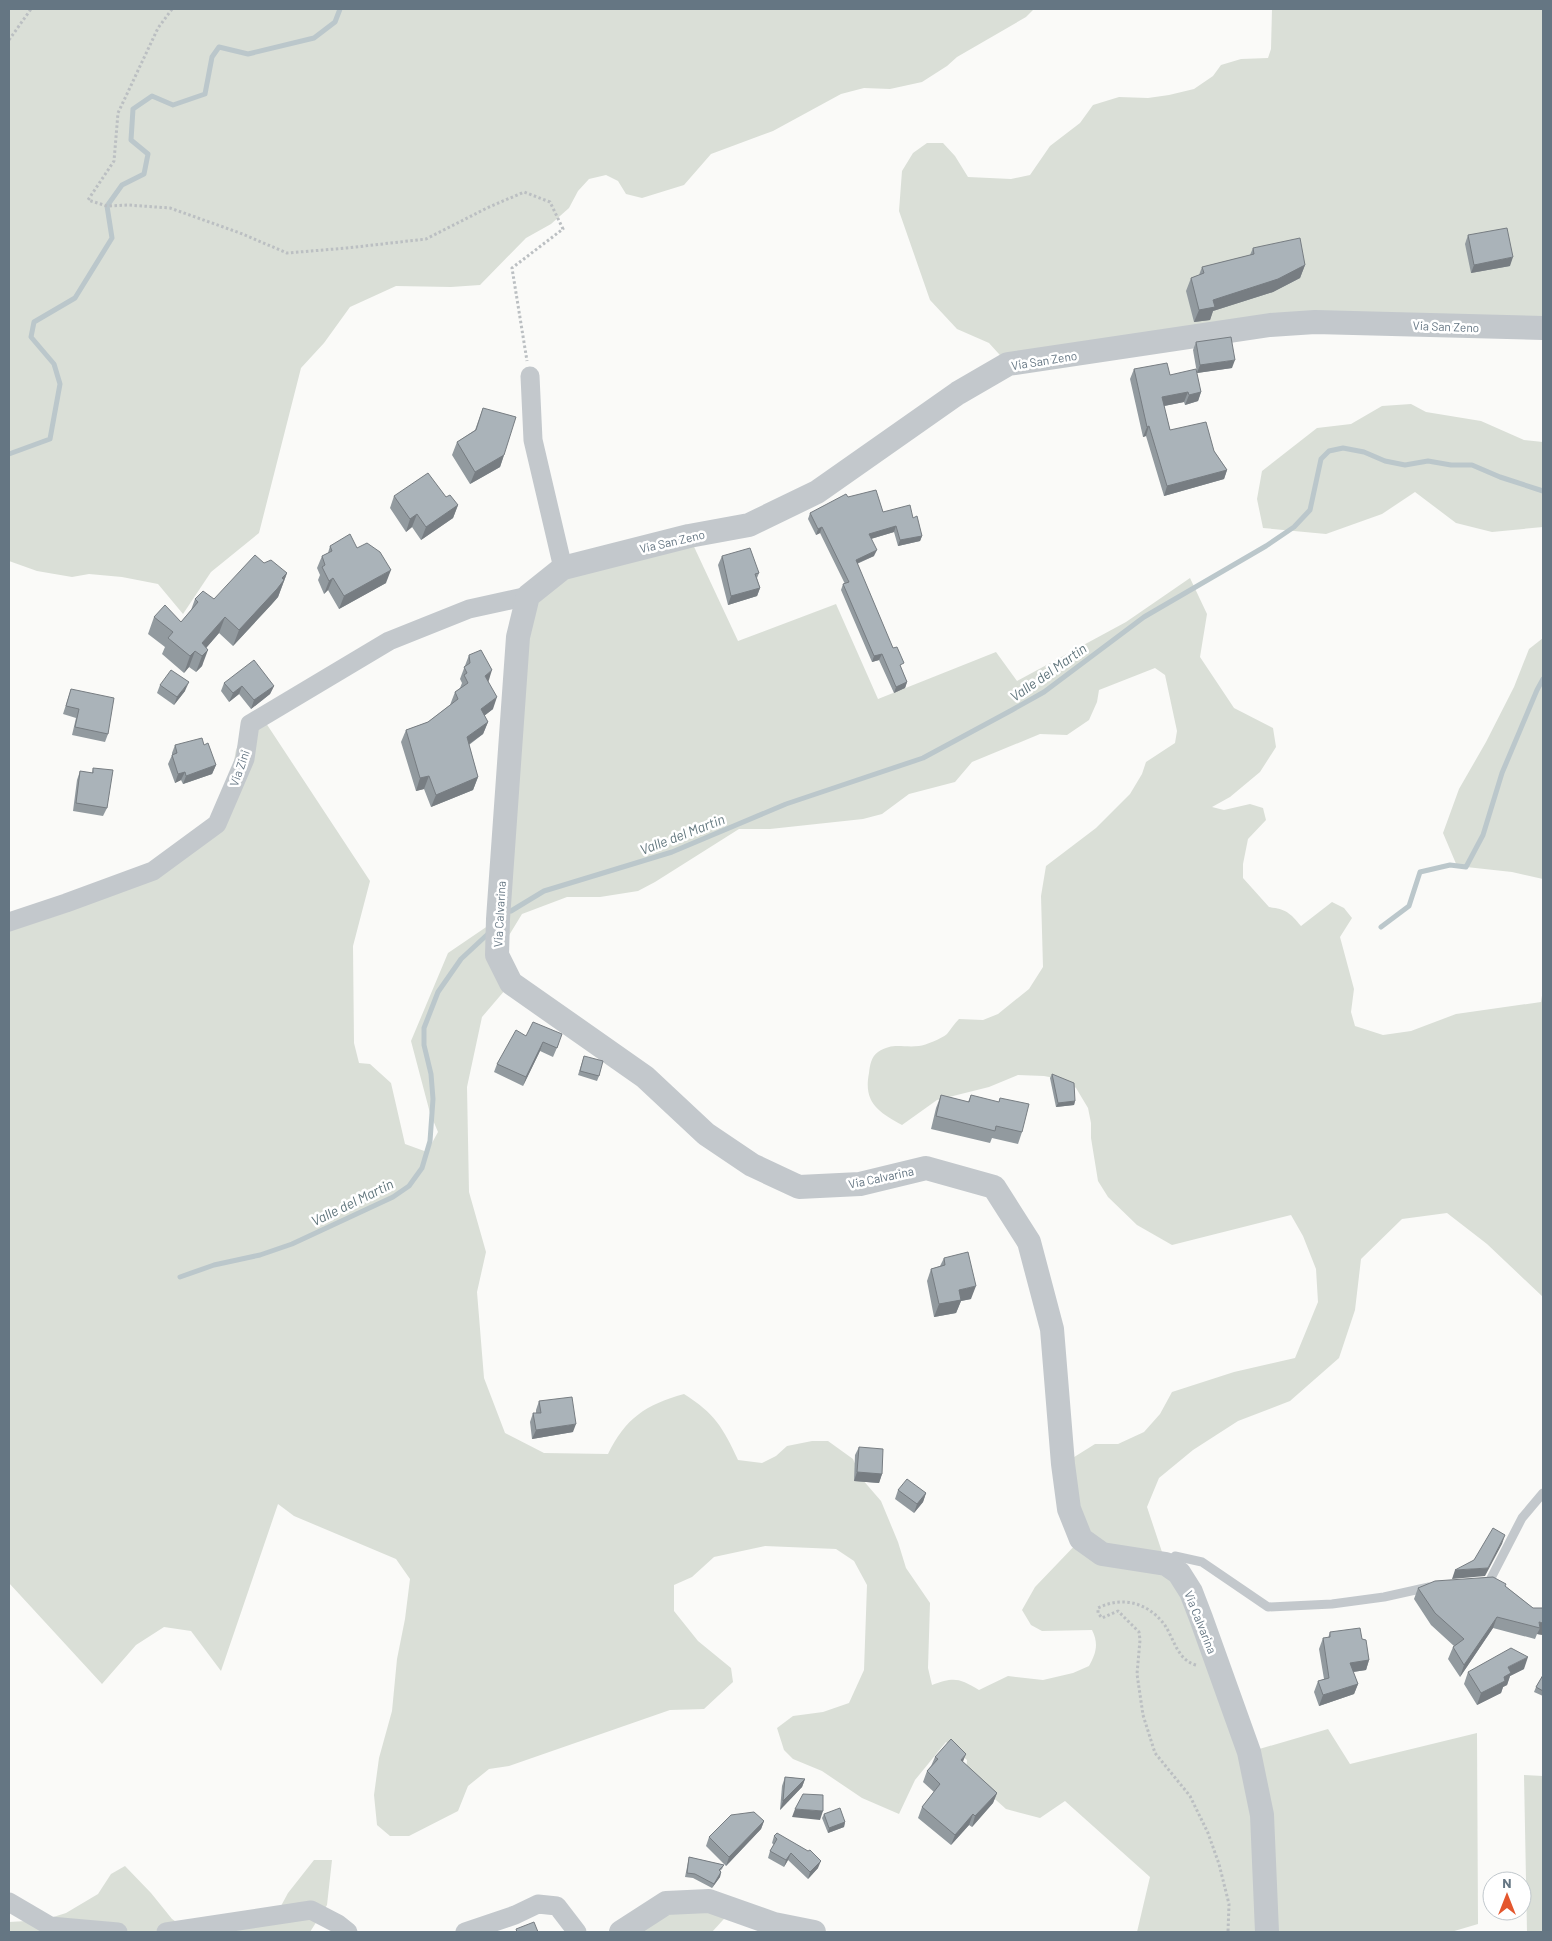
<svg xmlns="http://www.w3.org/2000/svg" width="1552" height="1941" viewBox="0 0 1552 1941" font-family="Barlow,sans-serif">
<rect width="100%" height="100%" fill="#fafaf8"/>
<g fill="#dadfd7" fill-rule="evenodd">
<polygon points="9,9 1034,9 1026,17 957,57 947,66 922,82 890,89 864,88 841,94 773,131 711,154 684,185 642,198 626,194 618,181 606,175 589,179 578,191 569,208 551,224 526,238 480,285 451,287 396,286 350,307 324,343 301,368 259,533 211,572 183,614 158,584 122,577 89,574 72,577 37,571 9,561"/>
<polygon points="1272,9 1543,9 1543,328 1315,322 1008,364 989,343 957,329 930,300 899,211 902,171 913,153 927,143 943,143 955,156 968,177 1011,179 1030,175 1050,146 1080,123 1093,105 1119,97 1148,98 1169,95 1194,89 1213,76 1221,65 1241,59 1268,58 1271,49"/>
<polygon points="1411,404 1426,412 1481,421 1524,440 1543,442 1543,527 1492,532 1456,523 1415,492 1382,514 1326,534 1263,528 1257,499 1262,471 1317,428 1351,424 1382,406"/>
<path d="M689,536l49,105 98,-37 42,95 118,-47 21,29 109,-59 64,-44 17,36 -7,43 34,51 39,20 3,19 -16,25 -30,25 -18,10 12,3 26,-6 13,4 3,12 -18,19 -5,25v14l26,29c16,2 21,5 32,19l31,-24 12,6 8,10 -12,19 14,52 -3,23 4,14 28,9 28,-4 45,-17 85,-12 2,-13v308l-56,-53 -40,-31 -45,6 -41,40 -6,51 -16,48 -49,43 -52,20 -45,29 -34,28 -12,29 19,57 83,188 79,-23 22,35 127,-31 1,191 -27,8h-314l13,-55 -85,-76 -25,17 -34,-9 -40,-36 1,-13 -21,-18 -31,38 -16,34 -37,-16 -40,-27 -29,-12 -9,-9 -7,-22 16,-12 30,-4 26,-9 15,-33 3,-85 -13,-24 -18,-12 -71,-3 -51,11 -22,20 -18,8v26l24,30 33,27 2,14 -29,27 -34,1 -161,56 -20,3 -21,17 -10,25 -49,25h-19l-13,-11 -3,-30 5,-37 13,-47 5,-52 8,-40 5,-40 -14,-20 -102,-43 -16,-12 -57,167 -30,-40 -27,-4 -28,18 -34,39 -93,-101v-664l172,-65 45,-49 10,-55 6,-15 20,-18 108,164 -17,65 1,97 5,20 11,1 21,19 14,61 22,8 11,-20 -8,-19 -19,-72 37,-88 50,-34 30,-323 35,-28zM1155,668l10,7 12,56 -2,12 -29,19 -4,12 -12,20 -34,34 -50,38 -5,30 2,71 -14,22 -31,25 -15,6 -24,-1c-5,5 -8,10 -12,15 -6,5 -21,11 -28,12 -17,2 -26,-4 -41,6 -7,5 -8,13 -9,21 -6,30 10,39 33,52l35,-25 52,-13 29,-12 26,1 21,4 11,8 12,20 3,15v15l7,43 10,16 29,28 35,20 119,-30 12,21 13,33 2,33 -23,56 -61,14 -62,20 -12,22 -16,18 -26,12h-23l-32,20 18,75 -46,48 -13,23 9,15 11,6 50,-1c7,14 4,23 -3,36l-16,7 -30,7 -35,-4 -29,14c-20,-12 -25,-13 -47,-5l-4,-17 2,-65 -24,-35 -8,-26 -17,-41 -19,-22 -9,-20 -25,-18h-16l-25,5 -11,10 -14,7 -24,-3c-15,-33 -24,-47 -54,-66 -39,11 -58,24 -76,60l-64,-1 -39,-20 -21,-55 -7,-86 9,-40 -17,-60 -2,-105 15,-70 29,-34 -14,-28 25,-41 45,-17h33l38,-6 17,-9 84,-53h31l93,-10 19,-5 27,-20 46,-12 17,-20 68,-28 27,1 22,-15 8,-18 2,-12z"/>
<polygon points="1543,638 1543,879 1512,872 1457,866 1443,833 1459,789 1486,742 1514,687 1529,649"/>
<polygon points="1524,1775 1543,1776 1543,1932 1527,1932"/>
<polygon points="314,1860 332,1860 327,1905 310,1932 9,1932 9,1922 44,1920 66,1913 98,1894 111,1874 125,1866 151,1893 172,1919 187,1929 275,1917 288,1893"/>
<polygon points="668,1905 733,1909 712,1932 624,1932"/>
</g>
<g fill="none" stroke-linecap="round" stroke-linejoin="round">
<g stroke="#bbc7cb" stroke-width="5">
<polyline points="9,454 50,439 60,384 54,364 31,337 34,322 75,298 112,238 107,206 122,185 144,174 148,154 131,140 133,109 152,96 173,105 205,94 212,57 219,47 248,54 314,38 335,22 340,9"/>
<polyline points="511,911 544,891 672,852 786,804 923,758 1012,710 1044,692 1144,617 1266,546 1294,527 1310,510 1321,459 1329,451 1343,448 1364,452 1385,461 1405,465 1428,461 1451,465 1472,465 1500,477 1543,491"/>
<polyline points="1381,927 1409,906 1420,872 1450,865 1466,867 1483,835 1502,773 1537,690 1543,679"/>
<polyline points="180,1277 214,1265 260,1255 292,1244 393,1197 409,1186 422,1168 430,1141 433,1099 431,1074 424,1045 424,1028 438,992 461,959 489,933"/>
</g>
<g stroke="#bbbfc2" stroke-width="3" stroke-dasharray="2.5 2.5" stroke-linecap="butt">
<polyline points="172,9 158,28 118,113 114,161 88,200 107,206 128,205 170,208 240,233 287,253 347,248 426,239 487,208 524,192 550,202 563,229 512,268 527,361"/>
<polyline points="9,40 31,9"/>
<path d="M1196,1665c-19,-5 -22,-27 -32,-41 -17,-22 -42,-28 -66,-16v5l4,5 16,-7 21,21 1,8 -3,34 6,41 12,38 35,43 18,37 11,31 10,40 -1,28"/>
</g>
<g stroke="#c3c8cc" stroke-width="9">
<polyline points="1166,1564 1175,1556 1202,1562 1268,1607 1332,1604 1384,1597 1429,1587"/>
<polyline points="1484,1583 1489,1582 1522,1518 1543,1493"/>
</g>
<g stroke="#c3c8cc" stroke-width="19">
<polyline points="530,376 533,440 563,568"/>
<polyline points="9,922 66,903 153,871 217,824 245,759 250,724 389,641 469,609 528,596"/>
<polyline points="9,1902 50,1926 118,1932"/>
<polyline points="166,1932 311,1910 338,1924 348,1932"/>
<polyline points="465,1932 515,1915 538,1904 557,1906 577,1932"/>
</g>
<g stroke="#c3c8cc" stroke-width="24">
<polyline points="621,1932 666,1903 709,1901 774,1924 814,1932"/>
<polyline points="1267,1932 1262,1815 1249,1752 1201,1618 1191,1592 1179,1573 1166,1564 1102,1554 1081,1539 1069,1509 1063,1464 1052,1329 1029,1242 994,1187 926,1168 860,1184 799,1187 752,1165 706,1134 645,1077 511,983 497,955 498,919 518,637 528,596 563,568 689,536 749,525 817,492 958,393 1008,364 1270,325 1315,322 1543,328"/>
</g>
</g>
<g fill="#929a9f">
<polygon points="1468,235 1510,266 1471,273 1465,244"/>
<polygon points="1253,248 1305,265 1300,278 1273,292 1213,311 1210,320 1194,322 1186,291 1191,278 1199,275 1202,267 1250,255"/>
<polygon points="1196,342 1232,368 1197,373 1193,350"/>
<polygon points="1134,369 1170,375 1201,392 1198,401 1185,405 1184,402 1164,406 1170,430 1214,451 1227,470 1224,479 1164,496 1146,436 1143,437 1130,379"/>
<polygon points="483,408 504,455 500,467 470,484 452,455 457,442 475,430"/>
<polygon points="394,496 446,497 458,505 453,518 421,540 412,527 406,532 390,508"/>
<polygon points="848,497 883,512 913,518 922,536 920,541 898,546 894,532 871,539 874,556 857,564 907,682 905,688 894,693 879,660 872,662 841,590 843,584 845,584 820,533 816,535 808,519 810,513"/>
<polygon points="330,546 357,548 386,583 339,609 328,590 324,594 318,580 320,575 317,568 322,556 328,553"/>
<polygon points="722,556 759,573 757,578 760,588 757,596 728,605 718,565"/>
<polygon points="264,563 287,573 278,597 271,605 233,646 219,633 206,648 202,666 196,672 189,667 184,673 162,654 165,647 148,634 154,617 181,622 191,610 195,599 214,599"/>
<polygon points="469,655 488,682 493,709 484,716 488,722 483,734 469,745 478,777 473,790 431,807 424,789 416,791 401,742 406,730 428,722 450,705 455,692 460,688 462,683 460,679"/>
<polygon points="224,683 274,686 270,694 251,709 239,694 229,702 221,691"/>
<polygon points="160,685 185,691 174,705 157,693"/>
<polygon points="71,689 108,734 105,742 72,735 76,718 63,714"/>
<polygon points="175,745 204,745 216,765 212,774 183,784 181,780 175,783 168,764 172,755 172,753"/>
<polygon points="93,768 107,808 103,816 73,811 77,780 80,771 92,773"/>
<polygon points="526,1036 559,1043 553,1057 540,1051 523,1086 494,1072 497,1064"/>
<polygon points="584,1056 599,1076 597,1081 578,1075"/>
<polygon points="1052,1074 1075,1101 1074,1105 1056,1107 1050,1078"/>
<polygon points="941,1095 968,1102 971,1095 1022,1132 1018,1144 992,1138 990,1143 931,1129 936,1108"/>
<polygon points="944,1258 971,1299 961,1301 956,1313 934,1317 927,1281 931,1269 940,1266"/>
<polygon points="539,1401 573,1432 532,1439 530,1422 533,1413 536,1413 536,1410"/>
<polygon points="859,1447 882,1474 879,1483 854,1481 855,1455"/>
<polygon points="898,1490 926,1493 923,1502 914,1513 895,1499"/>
<polygon points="1505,1586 1533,1608 1543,1635 1537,1634 1535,1639 1493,1628 1460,1677 1448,1659 1453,1647 1454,1646 1431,1625 1414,1599 1418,1588"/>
<polygon points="1330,1632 1362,1639 1369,1660 1366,1670 1353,1672 1358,1684 1354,1694 1319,1706 1314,1692 1318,1681 1324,1679 1319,1649 1323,1638 1328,1638"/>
<polygon points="1524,1669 1510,1676 1507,1685 1503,1687 1501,1693 1477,1705 1464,1684 1468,1672"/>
<polygon points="1543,1675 1543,1696 1534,1692 1536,1687"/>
<polygon points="935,1757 963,1762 997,1793 993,1803 972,1827 969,1825 951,1845 918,1818 922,1807 934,1792 923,1782 927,1771 931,1766"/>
<polygon points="785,1777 805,1779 802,1787 780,1810 782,1786"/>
<polygon points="824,1814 845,1822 844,1827 828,1833 822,1818"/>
<polygon points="764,1821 761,1829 726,1866 706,1846 709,1837"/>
<polygon points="774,1836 818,1868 808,1879 788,1860 784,1867 768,1858 770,1851 774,1845 772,1843"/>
<polygon points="689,1857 724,1865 722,1869 720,1871 721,1872 720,1877 712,1888 693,1878 685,1877"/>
</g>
<g fill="#777d82">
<polygon points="1513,257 1510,266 1471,273 1474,265"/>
<polygon points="1305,265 1300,278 1273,292 1213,311 1210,320 1194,322 1199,310 1213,300"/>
<polygon points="1235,360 1232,368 1197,373 1200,365"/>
<polygon points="1188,392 1184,402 1159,407 1162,397"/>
<polygon points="1201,392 1198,401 1185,405 1189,395"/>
<polygon points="1149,426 1146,436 1143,437 1147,427"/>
<polygon points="504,455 500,467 470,484 475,472"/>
<polygon points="1227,470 1224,479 1164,496 1167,486"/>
<polygon points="458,505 453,518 421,540 426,527"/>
<polygon points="417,514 412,527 406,532 410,519"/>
<polygon points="896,526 894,532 867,540 869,534"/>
<polygon points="822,527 820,533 816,535 818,529"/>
<polygon points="922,536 920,541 898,546 900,540"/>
<polygon points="877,550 874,556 853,565 856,560"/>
<polygon points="391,570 386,583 339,609 344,596"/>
<polygon points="287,573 278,597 271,605 233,646 239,630"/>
<polygon points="333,578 328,590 324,594 329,581"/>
<polygon points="760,588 757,596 728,605 731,596"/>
<polygon points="225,617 219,633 200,655 202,643"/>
<polygon points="208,650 202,666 196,672 202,656"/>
<polygon points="195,651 189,667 184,673 190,656"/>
<polygon points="882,654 879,660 872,662 874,656"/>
<polygon points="492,670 488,683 485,676"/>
<polygon points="189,682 185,691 174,705 177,697"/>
<polygon points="907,682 905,688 894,693 896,687"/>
<polygon points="242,686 239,694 229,702 233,693"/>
<polygon points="274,686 270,694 251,709 254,700"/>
<polygon points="497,697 493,709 476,722 481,709"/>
<polygon points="488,722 483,734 462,749 467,737"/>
<polygon points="216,765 212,774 183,784 186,776"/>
<polygon points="185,772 181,780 175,783 178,774"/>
<polygon points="429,776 424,789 416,791 420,778"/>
<polygon points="478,777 473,790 431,807 436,795"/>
<polygon points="543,1042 540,1051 523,1086 526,1077"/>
<polygon points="1075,1101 1074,1105 1056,1107 1058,1103"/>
<polygon points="976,1286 971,1299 961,1301 956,1313 934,1317 939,1304 959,1290"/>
<polygon points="576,1424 573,1432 532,1439 536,1430"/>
<polygon points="857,1472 882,1474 879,1483 854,1481"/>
<polygon points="926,1493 923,1502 914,1513 917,1504"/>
<polygon points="1505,1535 1502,1544 1485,1576 1452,1579 1455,1570 1488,1568"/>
<polygon points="1497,1617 1493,1628 1460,1677 1464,1665"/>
<polygon points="1539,1622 1543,1623 1543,1635 1537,1634 1540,1628"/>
<polygon points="1528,1657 1524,1669 1510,1676 1507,1685 1503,1687 1501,1693 1477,1705 1481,1693 1508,1667"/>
<polygon points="1369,1660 1366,1670 1346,1673 1350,1663"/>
<polygon points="1358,1684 1354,1694 1319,1706 1323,1695"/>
<polygon points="966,1754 962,1764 961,1760"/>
<polygon points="805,1779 802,1787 780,1810 783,1801"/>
<polygon points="997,1793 993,1803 972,1827 975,1816"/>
<polygon points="795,1809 823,1811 820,1820 792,1817"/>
<polygon points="973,1814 969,1825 951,1845 955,1835"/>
<polygon points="764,1821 761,1829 726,1866 729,1857"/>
<polygon points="845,1822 844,1827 828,1833 829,1828"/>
<polygon points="791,1853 788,1860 784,1867 786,1860"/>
<polygon points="821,1861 818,1868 808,1879 810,1872"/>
<polygon points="721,1872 720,1877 712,1888 714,1884"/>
</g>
<g fill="#aab3b9" stroke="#777d82">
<polygon points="1507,228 1513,257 1474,265 1468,235"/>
<polygon points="1300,238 1305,265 1278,279 1213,300 1215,307 1199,310 1191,278 1204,273 1202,267 1254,254 1253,248"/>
<polygon points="1231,337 1235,360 1200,365 1196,342"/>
<polygon points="1167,363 1170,375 1196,369 1201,392 1189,395 1188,392 1162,397 1170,430 1206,422 1214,451 1227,470 1167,486 1149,426 1147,427 1134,369"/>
<polygon points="483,408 516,417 504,455 475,472 457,442 476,430"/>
<polygon points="428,473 446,497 450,495 458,505 426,527 417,514 410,519 394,496"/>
<polygon points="876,490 883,512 910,505 913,518 917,516 922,536 900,540 896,526 869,534 877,550 856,560 893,648 897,647 904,663 900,665 907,682 896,687 882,654 874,656 843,584 849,582 822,527 818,529 810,513 846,494 848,497"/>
<polygon points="350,534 357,548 367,543 380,552 391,570 344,596 333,578 329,581 322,567 325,565 322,556 332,551 330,546"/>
<polygon points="750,548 759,573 755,574 760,588 731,596 722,556"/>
<polygon points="255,555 264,563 271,560 287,573 282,578 284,580 277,589 239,630 225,617 202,643 208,650 202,656 195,651 190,656 168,638 173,632 154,617 165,605 181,622 198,602 195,599 203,591 214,599"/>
<polygon points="481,650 492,670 485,676 497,697 481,709 488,722 467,737 478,777 436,795 429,776 420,778 406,730 428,722 458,699 455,692 468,683 464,675 467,673 464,667 470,663 469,655"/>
<polygon points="254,660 274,686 254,700 242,686 233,693 224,683"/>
<polygon points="171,670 189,682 177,697 160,685"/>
<polygon points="71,689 114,698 108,734 75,727 79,709 66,706"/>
<polygon points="202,738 204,745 208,743 216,765 186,776 185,772 178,774 172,755 177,753 175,745"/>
<polygon points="93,768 113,770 107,808 76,803 80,771 93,773"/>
<polygon points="533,1022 562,1034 557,1048 543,1042 526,1077 497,1064 516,1030 526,1036"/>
<polygon points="584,1056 603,1061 599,1076 580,1071"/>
<polygon points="1052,1074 1074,1083 1075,1101 1058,1103"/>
<polygon points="941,1095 969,1102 971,1095 999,1102 1000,1098 1029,1104 1022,1132 996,1126 995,1131 936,1116"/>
<polygon points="968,1252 976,1286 959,1290 961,1300 939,1304 931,1269 945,1265 944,1258"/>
<polygon points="572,1397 576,1424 536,1430 533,1413 541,1413 539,1401"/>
<polygon points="859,1447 883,1449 882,1474 857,1472"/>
<polygon points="907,1479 926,1493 917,1504 898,1490"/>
<polygon points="1493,1528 1505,1535 1488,1568 1455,1570 1474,1560"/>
<polygon points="1493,1577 1506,1584 1505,1586 1533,1608 1543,1608 1543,1623 1539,1622 1540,1628 1497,1617 1464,1665 1453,1647 1464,1639 1435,1613 1418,1588 1435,1581"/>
<polygon points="1360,1628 1362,1639 1366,1640 1369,1660 1350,1663 1358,1684 1323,1695 1318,1681 1329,1678 1323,1638 1330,1637 1330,1632"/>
<polygon points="1511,1648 1528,1657 1508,1667 1511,1673 1504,1677 1505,1681 1481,1693 1468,1672"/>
<polygon points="1543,1675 1543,1691 1536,1687"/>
<polygon points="951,1739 966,1754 961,1760 997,1793 975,1816 973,1814 955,1835 922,1807 940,1784 927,1771 938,1759 935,1757"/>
<polygon points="785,1777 805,1779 783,1801"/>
<polygon points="803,1794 823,1795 823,1811 795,1809"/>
<polygon points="840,1808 845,1822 829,1828 824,1814"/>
<polygon points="754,1812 764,1821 729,1857 709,1837 731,1815"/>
<polygon points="777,1833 808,1851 810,1850 821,1861 810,1872 791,1853 786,1860 770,1851 777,1839 774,1836"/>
<polygon points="689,1857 724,1865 719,1870 721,1872 714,1884 695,1874 687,1873"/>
<polygon points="534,1922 538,1932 517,1932 516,1929"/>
</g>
<g text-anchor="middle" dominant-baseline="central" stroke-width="5" stroke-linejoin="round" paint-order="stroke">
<g font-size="12" fill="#657683" stroke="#fff">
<text transform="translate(1446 326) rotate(2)">Via San Zeno</text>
<text transform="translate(1044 360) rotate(-9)">Via San Zeno</text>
<text transform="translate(672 541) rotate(-13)">Via San Zeno</text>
<text transform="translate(239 768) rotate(-71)">Via Zini</text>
<text transform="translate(499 914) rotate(-87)">Via Calvarina</text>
<text transform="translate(881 1177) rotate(-12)">Via Calvarina</text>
<text transform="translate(1201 1622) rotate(68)">Via Calvarina</text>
</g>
<g font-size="14" font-style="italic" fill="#60757c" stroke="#fff">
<text transform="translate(1048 672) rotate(-35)">Valle del Martin</text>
<text transform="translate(682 834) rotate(-21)">Valle del Martin</text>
<text transform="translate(352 1202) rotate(-26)">Valle del Martin</text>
</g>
</g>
<rect width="1552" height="1941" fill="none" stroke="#657683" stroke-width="20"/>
<g transform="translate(1507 1896)"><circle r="24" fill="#ffffff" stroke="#c1c8cd"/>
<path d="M0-4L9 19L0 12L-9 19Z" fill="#e4572e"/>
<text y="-8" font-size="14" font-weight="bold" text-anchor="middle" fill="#657683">N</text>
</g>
</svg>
